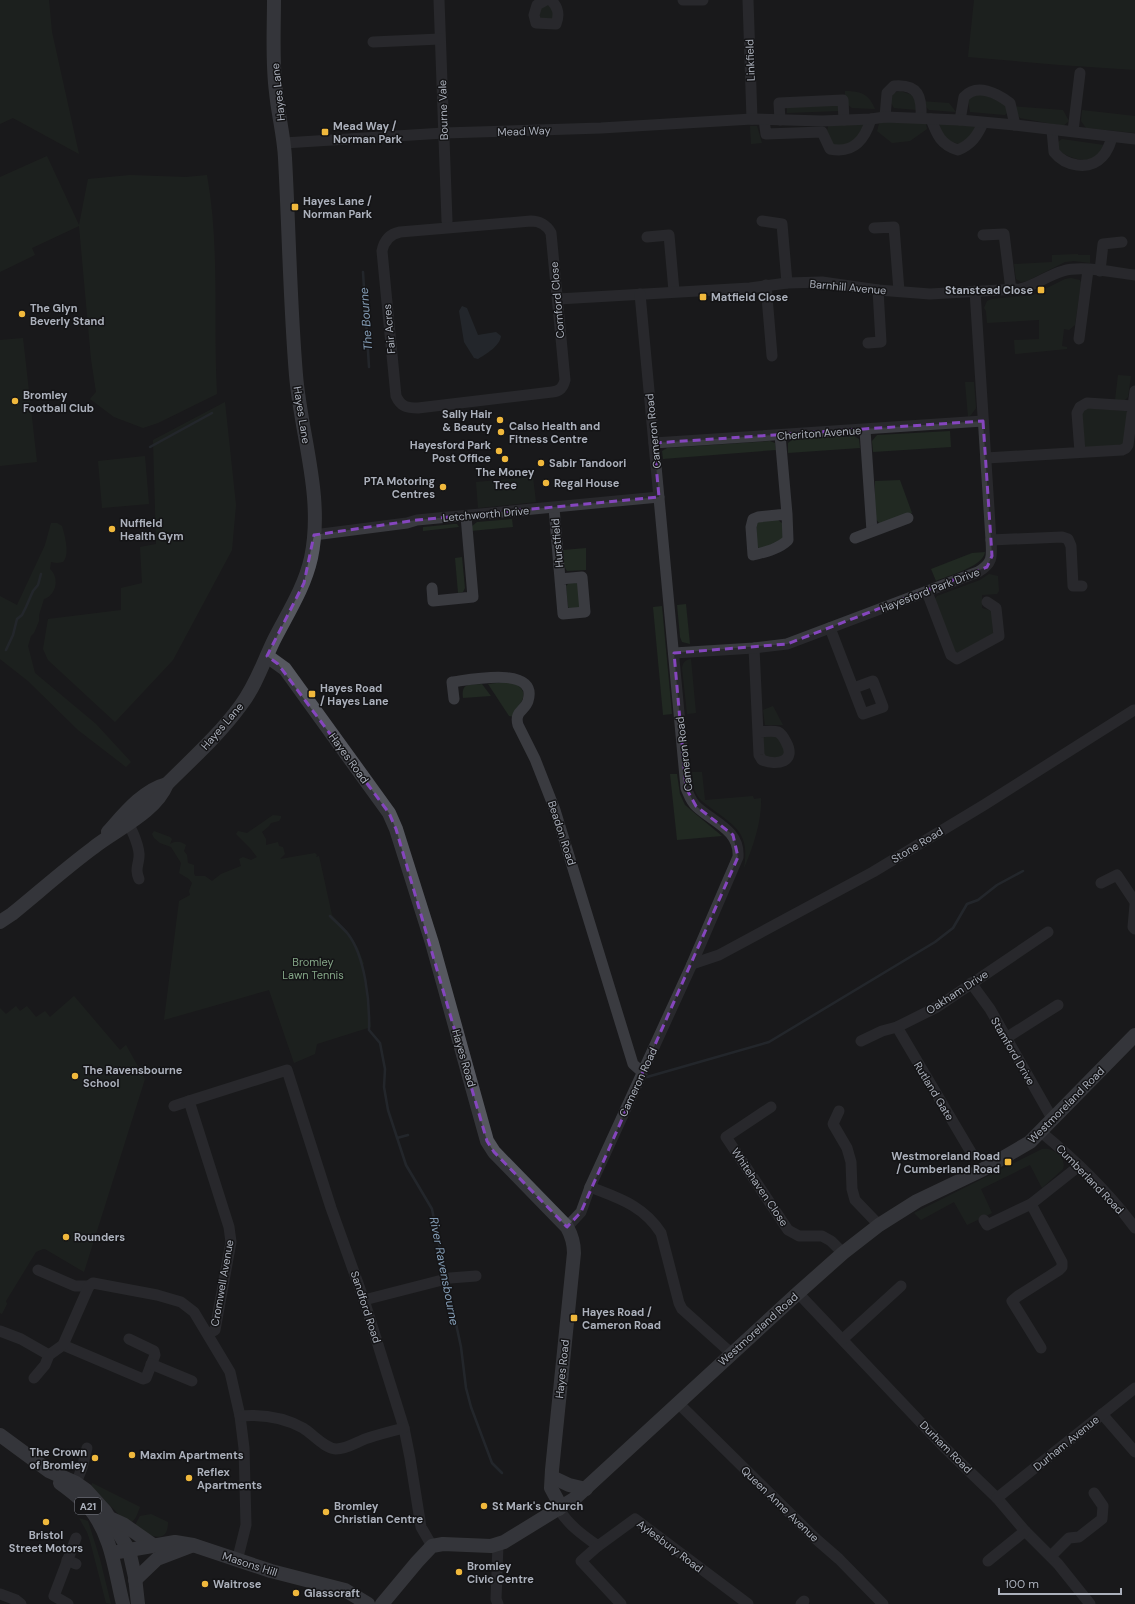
<svg xmlns="http://www.w3.org/2000/svg" width="1135" height="1604" viewBox="0 0 1135 1604" font-family="'DM Sans',sans-serif">
<rect width="100%" height="100%" fill="#19191b"/>
<g fill="#212922">
<polygon points="0,0 49,0 52,32 79,154 13,118 0,124"/>
<polygon points="974,0 1135,0 1135,70 1060,65 968,57"/>
<polygon points="547,5 551,6 554,10 553,19 540,18 539,10"/>
<path d="M845,91c16,0 24,3 30,18l-23,-1 -11,-9 4,-1z"/>
<polygon points="900,91 916,96 917,110 894,108 891,103 892,95 894,93"/>
<polygon points="980,93 1008,105 1009,111 1005,115 970,112 968,101 972,95"/>
<polygon points="920,101 949,103 956,112 929,110"/>
<polygon points="838,105 839,111 787,113 787,107"/>
<polygon points="1011,106 1063,110 1069,121 1063,126 1020,118"/>
<polygon points="1082,110 1135,116 1135,133 1086,128 1081,121"/>
<path d="M865,122l-2,13c-11,6 -20,15 -32,8l-4,-12 2,-8z"/>
<polygon points="883,122 923,123 926,124 927,129 910,141 892,143 877,131 879,124"/>
<path d="M940,123l26,2 9,2 -1,7 -15,10c-11,-3 -22,-9 -19,-21z"/>
<polygon points="750,126 757,126 762,143 751,144"/>
<path d="M1062,139l42,6c-8,23 -29,15 -46,6v-9z"/>
<path d="M47,156l32,69 9,-46 42,-4 56,2 21,-2c13,72 6,146 10,219l-59,29 -15,5 -29,-11 -24,-18 6,-7 -5,-33 -12,-133 -47,22 3,7 -35,17v-95z"/>
<polygon points="1078,254 1078,255 1090,255 1090,263 1074,261 1065,262 1027,281 1021,282 1016,279 1014,264 1052,262 1052,255"/>
<polygon points="1071,278 1080,280 1081,283 1075,325 1069,330 1064,329 1062,346 1067,347 1067,349 1015,354 1014,340 1039,339 1039,320 987,323 986,311 984,308 987,301 992,299 1033,295 1065,279"/>
<polygon points="23,338 37,462 0,466 0,340"/>
<polygon points="1118,375 1131,376 1128,397 1125,400 1115,400"/>
<polygon points="965,382 974,382 976,408 971,415 968,417"/>
<polygon points="225,402 236,505 232,550 173,660 115,722 48,660 43,649 48,619 121,610 121,588 142,583 140,547 156,544 153,440"/>
<polygon points="1084,408 1126,411 1128,414 1125,442 1122,446 1087,448 1085,446 1080,415"/>
<polygon points="950,431 951,447 873,452 872,441 877,435"/>
<polygon points="854,436 859,439 860,448 788,453 788,443 792,440"/>
<polygon points="770,441 775,443 776,450 663,459 662,451 667,448"/>
<polygon points="145,456 149,504 102,508 98,461"/>
<polygon points="533,477 536,502 478,508 476,482"/>
<polygon points="900,480 912,513 884,523 879,523 875,518 875,481"/>
<polygon points="512,519 513,527 471,531 472,526 477,522"/>
<polygon points="777,519 783,524 785,535 781,542 761,549 757,547 756,523 759,521"/>
<path d="M51,523h6l5,3c3,10 8,29 1,36l-6,1 -6,-1 -1,7c10,9 6,26 -6,30l-5,16v6l-5,12 -3,3 -3,10 7,27 61,51 35,38 -5,5 -48,-37 -50,-49 -28,-22v-63l17,9 28,-60z"/>
<polygon points="454,524 457,524 459,527 423,531 423,527"/>
<polygon points="586,548 586,570 567,571 564,566 563,550"/>
<path d="M985,552c-2,15 -36,23 -49,29l-5,-12 41,-16z"/>
<polygon points="462,557 465,588 463,592 458,593 455,558"/>
<polygon points="989,574 998,576 999,591 997,594 982,595 982,608 989,610 992,612 993,634 959,653 955,652 934,600 937,596 980,580"/>
<polygon points="576,582 578,584 580,606 578,608 571,610 568,607 566,586 569,583"/>
<polygon points="686,604 690,644 682,642 680,637 677,605"/>
<polygon points="662,606 672,714 663,715 653,607"/>
<path d="M691,659l5,54 -9,1 -5,-46c1,-6 3,-8 9,-9z"/>
<path d="M512,681c22,14 7,19 2,36l-5,-1 -21,-32z"/>
<path d="M482,684l9,12 -28,2c-2,-16 7,-13 19,-14z"/>
<polygon points="773,706 783,725 765,725 763,710"/>
<polygon points="776,735 786,749 784,756 769,759 764,755 763,738 765,737"/>
<path d="M692,772h10l3,28 48,-4 1,3 7,-1c1,22 -8,50 -17,70 6,-35 -8,-41 -33,-60 -5,-4 -12,-8 -15,-15 -3,-6 -3,-14 -4,-21z"/>
<polygon points="670,774 677,774 680,794 685,805 722,836 677,840"/>
<path d="M273,815l8,1v2l-2,3 -8,2 -2,3 -7,6 4,7v6l12,-3 1,4 4,1 2,7 -5,5 35,-6 2,2 -1,2 3,-1 13,59 16,17 10,16 6,16 -2,1 9,62 -54,17 -2,10 -21,9 -25,-73 -105,30 15,-119 11,-6 -1,-4 3,-8 -3,-4 -10,-6 2,-10 -10,-16 -11,-4 -6,-5 -2,-4 2,-3 16,6 2,2 -2,5c6,-3 10,-3 16,1l-2,6 3,4 1,8 6,2v8l1,3h10l7,5 9,-7 20,-8 -2,-7 4,-2 8,3 6,-3 -7,-9 -14,-14 2,-3 9,2z"/>
<polygon points="74,996 120,1050 126,1045 145,1079 84,1272 45,1249 43,1249 36,1252 6,1301 7,1304 2,1314 0,1313 0,1008 6,1014 16,1006 20,1011 27,1006 36,1017 45,1011 50,1017"/>
<path d="M1042,1149c11,-2 25,9 21,20l-21,19 -12,-23 -49,24 11,24 -25,12 -13,-23 -33,18 -7,-7z"/>
<path d="M92,1483l48,24 -4,10 -6,8c-14,-12 -25,-26 -39,-38z"/>
<path d="M151,1514l17,8c0,26 -22,11 -34,5l6,-11z"/>
<polygon points="79,1518 88,1521 100,1559 111,1604 106,1603 90,1541 87,1532"/>
</g>
<path fill="#2f373f" d="M462,306l5,2 11,27 18,-3 5,4c-1,10 -15,18 -23,23l-4,-1 -10,-16 -5,-31z"/>
<g fill="none" stroke-linecap="round" stroke-linejoin="round">
<g stroke="#2f373f" stroke-width="2.5">
<polyline points="363,272 369,367"/>
<polyline points="150,447 212,413"/>
<polyline points="6,650 13,635 17,619 22,615 26,607 33,591 38,585 41,574"/>
<path d="M330,916c6,6 12,11 18,18 17,22 22,68 21,96l11,13 5,26 -1,18 4,23 18,55 26,44 13,66"/>
<polyline points="647,1077 769,1042 935,942 953,928 967,904 978,900 997,885 1023,871"/>
<polyline points="397,1138 408,1135"/>
<polyline points="447,1282 461,1347 466,1388 471,1407 492,1463 502,1473"/>
</g>
<g stroke="#3a3b40" stroke-width="11">
<polyline points="439,0 447,221"/>
<path d="M546,0l-9,5 -3,10 2,8 20,1c4,-10 2,-17 -5,-24"/>
<polyline points="683,0 703,0"/>
<polyline points="748,0 752,119"/>
<polyline points="373,42 440,39"/>
<path d="M885,117l2,-24 7,-7c25,-2 28,11 27,32"/>
<path d="M931,119c6,16 10,26 27,31 14,-6 19,-14 25,-27"/>
<path d="M764,120l2,14 56,-2 8,17c24,5 35,-10 41,-30"/>
<polyline points="780,120 779,103 843,100 844,120"/>
<path d="M960,120l4,-23c13,-14 33,-4 46,6l5,22"/>
<path d="M1052,130l2,22c11,14 35,19 48,5 6,-6 8,-13 10,-20"/>
<polyline points="1073,131 1080,73"/>
<polyline points="284,143 444,133 601,128 752,119 822,121 871,119 885,117 960,120 1015,125 1135,139"/>
<path d="M531,221c8,0 16,4 20,12l14,147c-2,8 -5,11 -13,12l-134,16c-11,0 -17,-1 -22,-12l-14,-145c2,-10 8,-17 18,-19z"/>
<polyline points="762,221 782,224 787,283"/>
<polyline points="874,228 894,227 899,291"/>
<polyline points="983,235 1004,234 1011,290"/>
<polyline points="647,237 669,235 674,291"/>
<polyline points="1100,271 1103,244 1122,242"/>
<polyline points="766,285 772,356"/>
<path d="M558,299l192,-11 37,-5 35,-1 56,8 52,4 90,-5c15,-3 28,-14 43,-18 20,-6 52,2 72,4"/>
<polyline points="1079,339 1088,270"/>
<polyline points="868,343 881,342 878,290"/>
<polyline points="1133,406 1135,391"/>
<polyline points="865,430 872,531"/>
<path d="M780,435l7,79 -29,3 -5,2 -2,8 2,28c12,-3 26,-6 35,-15l-1,-26"/>
<polyline points="654,443 983,421"/>
<polyline points="986,458 1122,450 1126,448 1128,445 1133,406 1087,403 1080,407 1077,413 1080,452"/>
<polyline points="554,508 560,579 582,577 585,612 563,614 560,579"/>
<polyline points="314,535 407,523 417,520 659,497"/>
<polyline points="855,538 908,518"/>
<polyline points="991,540 1062,537 1068,539 1071,546 1073,586 1082,586"/>
<polyline points="432,588 433,601 473,597 466,516"/>
<polyline points="927,592 951,655 957,659 999,636 996,608 987,602"/>
<polyline points="830,628 863,714 883,707 873,681 854,688"/>
<path d="M754,648l5,107 3,5c15,6 35,2 24,-18 -2,-4 -4,-8 -8,-10 -6,-2 -14,0 -20,0"/>
<path d="M674,653l80,-5 33,-4 191,-72c15,-9 14,-15 13,-32l-16,-249"/>
<path d="M454,699l-2,-17c17,-2 87,-17 76,19 -3,10 -14,10 -10,24l17,34 20,51 78,254 9,8"/>
<path d="M128,824c5,7 12,25 11,33 -1,10 -4,12 0,22"/>
<polyline points="1101,883 1117,875 1135,902"/>
<polyline points="1135,905 1133,927 1135,929"/>
<polyline points="692,964 719,955 873,872 984,805 1134,710"/>
<polyline points="971,983 990,1009 1053,1120"/>
<polyline points="897,1027 972,1154"/>
<polyline points="1006,1038 1058,1005"/>
<polyline points="861,1041 882,1031 897,1027 937,1007 1048,932"/>
<polyline points="174,1106 189,1101"/>
<polyline points="771,1107 726,1137 788,1230 799,1236 822,1236 831,1241 843,1253"/>
<polyline points="839,1111 833,1124 847,1148 851,1162 852,1189 855,1200 879,1225"/>
<path d="M1041,1132c33,27 69,62 94,96"/>
<path d="M590,1187c28,11 53,18 71,46l18,70 3,6 49,44"/>
<polyline points="1031,1204 1062,1262 1062,1267 1059,1270 1018,1296 1012,1301 1041,1348"/>
<polyline points="984,1220 987,1225 1031,1204 1079,1166"/>
<path d="M567,1227l14,-15 9,-25 102,-223 46,-107c2,-27 -25,-35 -41,-50 -6,-5 -8,-12 -11,-19l-46,-494"/>
<polyline points="38,1270 75,1286 89,1286"/>
<polyline points="798,1293 944,1447 997,1498 1025,1531 1058,1564 1090,1604"/>
<polyline points="364,1300 450,1278 476,1276"/>
<polyline points="0,1331 21,1339 49,1355"/>
<polyline points="208,1334 215,1330 231,1242 229,1227 189,1101 287,1070 331,1208 364,1300 404,1428 410,1458 421,1527 432,1546"/>
<polyline points="843,1339 901,1286"/>
<polyline points="63,1345 143,1379 146,1378 155,1355 154,1351 129,1339"/>
<polyline points="151,1364 192,1381"/>
<polyline points="34,1378 45,1365 49,1355 63,1345 89,1286 93,1283 157,1295 181,1302 194,1312 230,1372 240,1416 244,1448 246,1525 237,1561"/>
<polyline points="678,1403 816,1539 839,1559 883,1604"/>
<polyline points="1102,1414 1135,1452"/>
<path d="M240,1416c23,-2 43,1 63,12 10,6 21,20 33,21 12,0 22,-8 32,-11 12,-4 24,-7 36,-10"/>
<polyline points="76,1483 82,1468 87,1448"/>
<polyline points="997,1498 1135,1388"/>
<path d="M559,1509c9,16 25,27 39,37l37,-27 113,85"/>
<polyline points="498,1544 496,1599 498,1604"/>
<polyline points="598,1546 581,1561 621,1604"/>
<polyline points="1051,1556 1069,1538 1079,1537 1102,1519 1103,1506 1094,1493"/>
<polyline points="67,1560 76,1564"/>
<polyline points="988,1561 1025,1531"/>
<polyline points="0,1594 16,1600 21,1604"/>
<polyline points="68,1604 54,1596 76,1538"/>
<polyline points="801,1604 804,1601"/>
</g>
<g stroke="#56585f" stroke-width="14">
<path d="M267,656l18,13 104,144 7,16 36,114 55,198 7,11 73,75c5,9 7,16 7,26l-22,217 -1,18 7,13 1,8"/>
<path d="M108,832c16,-18 35,-42 59,-48"/>
<path d="M0,922l12,-8c27,-22 54,-46 81,-66 24,-19 62,-35 74,-64 25,-25 53,-50 74,-79 15,-20 22,-42 32,-63 14,-28 31,-53 38,-84 13,-61 -10,-122 -15,-183 -6,-72 -7,-144 -11,-217 -1,-22 -7,-44 -9,-66 -4,-30 -2,-62 -2,-92"/>
<polyline points="0,1435 49,1471 76,1483 86,1490 105,1511 129,1550 135,1577 138,1604"/>
<polyline points="552,1477 569,1485 586,1489"/>
<path d="M60,1483c11,8 22,16 30,26 22,27 25,63 33,95"/>
<polyline points="112,1519 123,1524 153,1545"/>
<polyline points="112,1553 175,1542 193,1545 271,1571 345,1590 368,1604"/>
<polyline points="135,1580 157,1559 191,1546"/>
<polyline points="382,1604 417,1562 432,1546 443,1544 491,1546 504,1542 574,1499 798,1293 843,1253 879,1225 917,1201 982,1170 1030,1142 1135,1035"/>
</g>
</g>
<path d="M0 0H1135V1604H0ZM983,421l9,135 -5,11 -200,77 -113,9 12,135 10,18 37,29 5,22 -157,355 -14,15 -73,-75 -7,-11 -91,-312 -7,-16 -111,-149 -11,-8 37,-73 10,-48 103,-15 242,-23 -5,-54z" fill="#19191b" fill-opacity=".55" fill-rule="evenodd"/>
<path fill="none" stroke="#8546be" stroke-width="3" stroke-dasharray="8 5" stroke-linejoin="round" d="M983,421l9,135 -5,11 -200,77 -113,9 12,135 10,18 37,29 5,22 -157,355 -14,15 -73,-75 -7,-11 -91,-312 -7,-16 -111,-149 -11,-8 37,-73 10,-48 103,-15 242,-23 -5,-54z"/>
<g fill="#f0b83c" stroke="#141416" stroke-width="1.5">
<rect x="321" y="128" width="8" height="8" rx="2"/>
<rect x="291" y="203" width="8" height="8" rx="2"/>
<rect x="1037" y="286" width="8" height="8" rx="2"/>
<rect x="699" y="293" width="8" height="8" rx="2"/>
<circle cx="22" cy="314" r="4"/>
<circle cx="15" cy="401" r="4"/>
<circle cx="500" cy="420" r="4"/>
<circle cx="501" cy="432" r="4"/>
<circle cx="499" cy="451" r="4"/>
<circle cx="505" cy="459" r="4"/>
<circle cx="541" cy="463" r="4"/>
<circle cx="546" cy="483" r="4"/>
<circle cx="443" cy="487" r="4"/>
<circle cx="112" cy="529" r="4"/>
<rect x="308" y="690" width="8" height="8" rx="2"/>
<circle cx="75" cy="1076" r="4"/>
<rect x="1004" y="1158" width="8" height="8" rx="2"/>
<circle cx="66" cy="1237" r="4"/>
<rect x="570" y="1314" width="8" height="8" rx="2"/>
<circle cx="132" cy="1455" r="4"/>
<circle cx="95" cy="1458" r="4"/>
<circle cx="189" cy="1478" r="4"/>
<circle cx="484" cy="1506" r="4"/>
<circle cx="326" cy="1512" r="4"/>
<circle cx="46" cy="1522" r="4"/>
<circle cx="459" cy="1572" r="4"/>
<circle cx="205" cy="1584" r="4"/>
<circle cx="296" cy="1593" r="4"/>
</g>
<g text-anchor="middle" dominant-baseline="central" stroke-width="3" stroke-linejoin="round" paint-order="stroke">
<rect fill="#141416" stroke="#7e818a" stroke-width="1" x="75" y="1498" width="26" height="16" rx="3"/>
<g font-size="10" font-weight="bold" fill="#abb0bb">
<text x="88" y="1506">A21</text>
</g>
<g font-size="11" fill="#abb0bb" stroke="#141416">
<text transform="translate(750 60) rotate(-92)">Linkfield</text>
<text transform="translate(278 92) rotate(-96)">Hayes Lane</text>
<text transform="translate(443 110) rotate(-92)">Bourne Vale</text>
<text transform="translate(524 131) rotate(-2)">Mead Way</text>
<text transform="translate(848 287) rotate(5)">Barnhill Avenue</text>
<text transform="translate(557 300) rotate(-95)">Cornford Close</text>
<text transform="translate(389 329) rotate(-95)">Fair Acres</text>
<text transform="translate(302 415) rotate(81)">Hayes Lane</text>
<text transform="translate(653 431) rotate(-96)">Cameron Road</text>
<text transform="translate(819 433) rotate(-4)">Cheriton Avenue</text>
<text transform="translate(486 514) rotate(-5)">Letchworth Drive</text>
<text transform="translate(557 543) rotate(-95)">Hurstfield</text>
<text transform="translate(930 590) rotate(-21)">Hayesford Park Drive</text>
<text transform="translate(222 726) rotate(-49)">Hayes Lane</text>
<text transform="translate(684 754) rotate(-97)">Cameron Road</text>
<text transform="translate(349 758) rotate(54)">Hayes Road</text>
<text transform="translate(562 833) rotate(72)">Beadon Road</text>
<text transform="translate(917 845) rotate(-31)">Stone Road</text>
<text transform="translate(957 992) rotate(-33)">Oakham Drive</text>
<text transform="translate(1013 1051) rotate(60)">Stamford Drive</text>
<text transform="translate(464 1058) rotate(74)">Hayes Road</text>
<text transform="translate(638 1082) rotate(-65)">Cameron Road</text>
<text transform="translate(934 1091) rotate(59)">Rutland Gate</text>
<text transform="translate(1066 1105) rotate(-45)">Westmoreland Road</text>
<text transform="translate(1090 1179) rotate(46)">Cumberland Road</text>
<text transform="translate(760 1187) rotate(56)">Whitehaven Close</text>
<text transform="translate(222 1283) rotate(-80)">Cromwell Avenue</text>
<text transform="translate(366 1307) rotate(72)">Sandford Road</text>
<text transform="translate(758 1329) rotate(-42)">Westmoreland Road</text>
<text transform="translate(562 1369) rotate(-84)">Hayes Road</text>
<text transform="translate(1066 1443) rotate(-39)">Durham Avenue</text>
<text transform="translate(946 1447) rotate(45)">Durham Road</text>
<text transform="translate(780 1504) rotate(44)">Queen Anne Avenue</text>
<text transform="translate(670 1546) rotate(37)">Aylesbury Road</text>
<text transform="translate(250 1564) rotate(18)">Masons Hill</text>
</g>
<g font-size="11" font-weight="bold" fill="#abb0bb" stroke="#141416" text-anchor="start">
<text x="333" y="126">Mead Way /<tspan x="333" dy="13">Norman Park</tspan></text>
<text x="303" y="201">Hayes Lane /<tspan x="303" dy="13">Norman Park</tspan></text>
<text x="1033" y="290" text-anchor="end">Stanstead Close</text>
<text x="711" y="297">Matfield Close</text>
<text x="30" y="308">The Glyn<tspan x="30" dy="13">Beverly Stand</tspan></text>
<text x="23" y="395">Bromley<tspan x="23" dy="13">Football Club</tspan></text>
<text x="492" y="414" text-anchor="end">Sally Hair<tspan x="492" dy="13">&amp; Beauty</tspan></text>
<text x="509" y="426">Calso Health and<tspan x="509" dy="13">Fitness Centre</tspan></text>
<text x="491" y="445" text-anchor="end">Hayesford Park<tspan x="491" dy="13">Post Office</tspan></text>
<text x="549" y="463">Sabir Tandoori</text>
<text x="505" y="472" text-anchor="middle">The Money<tspan x="505" dy="13">Tree</tspan></text>
<text x="435" y="481" text-anchor="end">PTA Motoring<tspan x="435" dy="13">Centres</tspan></text>
<text x="554" y="483">Regal House</text>
<text x="120" y="523">Nuffield<tspan x="120" dy="13">Health Gym</tspan></text>
<text x="320" y="688">Hayes Road<tspan x="320" dy="13">/ Hayes Lane</tspan></text>
<text x="83" y="1070">The Ravensbourne<tspan x="83" dy="13">School</tspan></text>
<text x="1000" y="1156" text-anchor="end">Westmoreland Road<tspan x="1000" dy="13">/ Cumberland Road</tspan></text>
<text x="74" y="1237">Rounders</text>
<text x="582" y="1312">Hayes Road /<tspan x="582" dy="13">Cameron Road</tspan></text>
<text x="87" y="1452" text-anchor="end">The Crown<tspan x="87" dy="13">of Bromley</tspan></text>
<text x="140" y="1455">Maxim Apartments</text>
<text x="197" y="1472">Reflex<tspan x="197" dy="13">Apartments</tspan></text>
<text x="334" y="1506">Bromley<tspan x="334" dy="13">Christian Centre</tspan></text>
<text x="492" y="1506">St Mark's Church</text>
<text x="46" y="1535" text-anchor="middle">Bristol<tspan x="46" dy="13">Street Motors</tspan></text>
<text x="467" y="1566">Bromley<tspan x="467" dy="13">Civic Centre</tspan></text>
<text x="213" y="1584">Waitrose</text>
<text x="304" y="1593">Glasscraft</text>
</g>
<g font-size="11" fill="#83a586" stroke="#141416">
<text x="313" y="962">Bromley<tspan x="313" dy="13">Lawn Tennis</tspan></text>
</g>
<g font-size="12" font-style="italic" fill="#839cb5" stroke="#141416">
<text transform="translate(366 319) rotate(-94)">The Bourne</text>
<text transform="translate(444 1271) rotate(79)">River Ravensbourne</text>
</g>
</g>
<path d="M999 1588v6h122v-6" fill="none" stroke="#abb0bb" stroke-width="2"/>
<text x="1005" y="1588" font-size="12" fill="#abb0bb" stroke="#141416" stroke-width="3" paint-order="stroke">100 m</text>
</svg>
